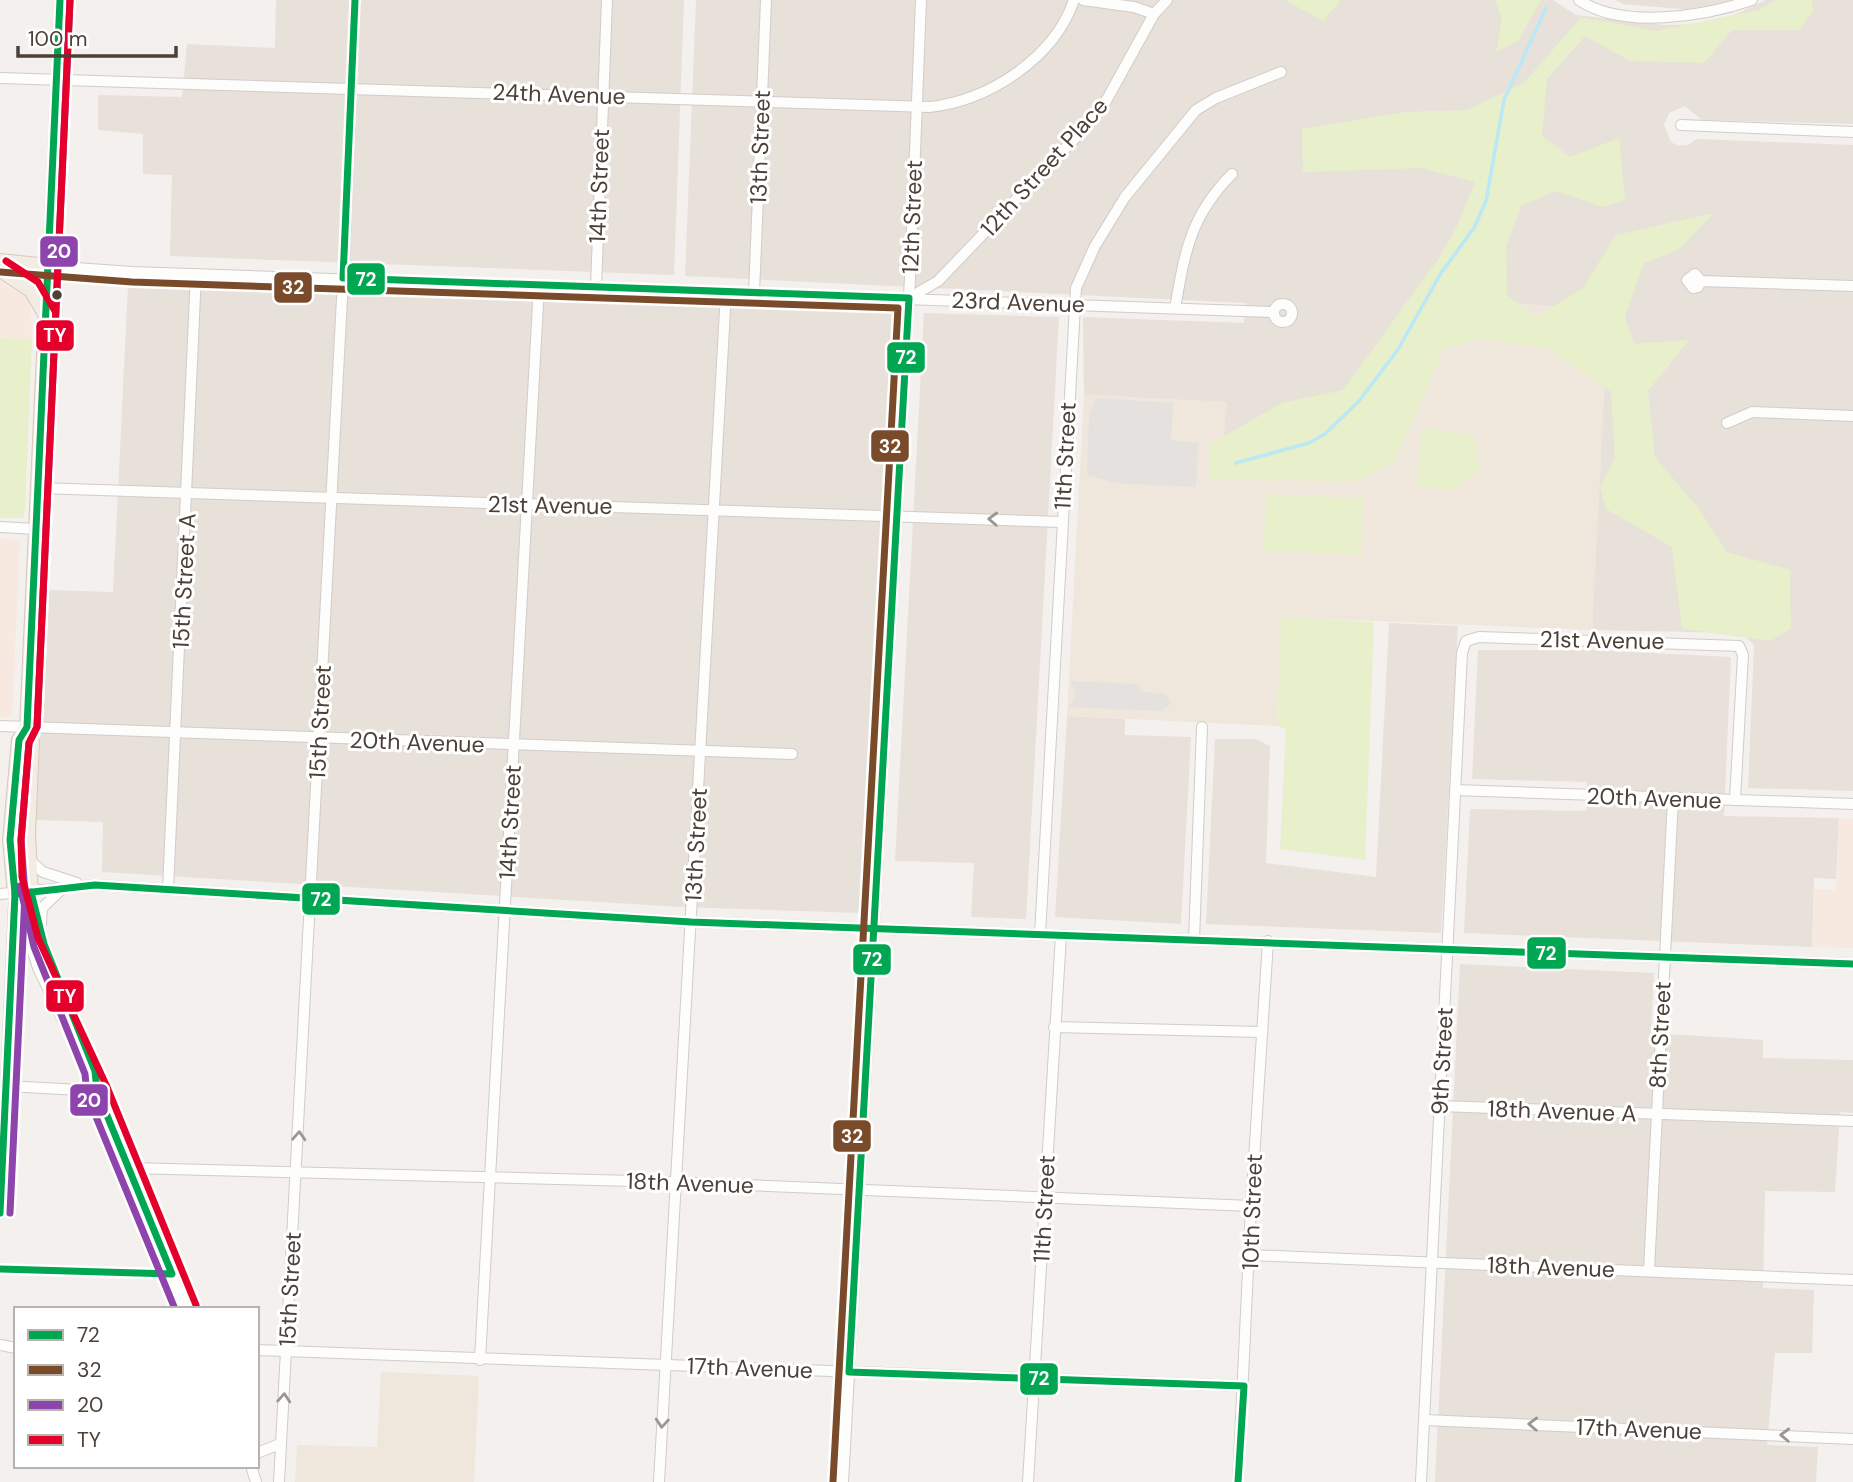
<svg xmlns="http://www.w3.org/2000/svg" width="1853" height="1482" viewBox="0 0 1853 1482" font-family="'DM Sans',sans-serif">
<rect width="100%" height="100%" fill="#f3f0ed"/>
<g fill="#e8e1da">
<polygon points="276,0 684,0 674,275 170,256 172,175 143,174 143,134 98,130 98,95 182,97 187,44 275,48"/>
<polygon points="696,0 1553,0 1576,15 1665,25 1715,24 1766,0 1853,0 1853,124 1702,120 1685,106 1669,113 1664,125 1671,142 1678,146 1688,145 1697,139 1853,145 1853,791 1748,788 1754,645 1742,633 1592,630 1606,343 1370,400 1220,478 1226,402 1084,395 1083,317 1244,323 1246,303 685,276"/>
<polygon points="1615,0 1732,0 1693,10 1623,4"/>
<polygon points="128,286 893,312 861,913 682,907 102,872 103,822 36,820 48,590 113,592"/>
<polygon points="924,313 1059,317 1026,919 971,917 974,863 895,861"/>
<polygon points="1389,623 1458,626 1441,933 1206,924 1215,739 1256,739 1270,746 1266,863 1376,877"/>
<polygon points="1478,650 1593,650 1731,657 1724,816 1839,818 1836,879 1814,878 1812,947 1464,933 1470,809 1586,811 1587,782 1472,779"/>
<polygon points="1067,716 1125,719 1125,735 1191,737 1181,924 1055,917"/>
<polygon points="1460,964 1654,973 1651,1033 1763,1040 1763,1058 1853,1060 1853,1113 1840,1112 1835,1192 1765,1191 1763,1288 1814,1290 1812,1353 1775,1353 1767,1445 1818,1447 1816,1482 1435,1482"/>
</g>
<g fill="#f7e9df">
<polygon points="0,282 25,295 31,306 32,339 0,338"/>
<polygon points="0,539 20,540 12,717 0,717"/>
<polygon points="1839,818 1853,819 1853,948 1812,947 1814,889 1836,890"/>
</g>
<g fill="#efe6dc">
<polygon points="1435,298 1609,309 1592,630 1281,617 1277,726 1067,716 1084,395 1227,402 1220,477 1322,448"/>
<polygon points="381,1372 479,1376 474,1482 295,1482 297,1445 377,1447"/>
</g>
<g fill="#e7efcb">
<polygon points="1285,0 1341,0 1323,21"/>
<polygon points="1495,0 1541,0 1518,41 1496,52 1502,19"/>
<polygon points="1776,0 1812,0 1813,11 1799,30 1732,30 1704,63 1630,61 1585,36 1547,79 1542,136 1570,157 1619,138 1625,200 1603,207 1555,191 1521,206 1506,247 1507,295 1536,317 1583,288 1616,235 1714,213 1678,250 1644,263 1625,316 1634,344 1689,340 1648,391 1655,457 1699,509 1727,552 1790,570 1791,628 1771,641 1682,629 1672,547 1606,509 1600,487 1615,457 1611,392 1549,349 1479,338 1444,349 1394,463 1355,481 1209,480 1210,444 1282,403 1343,390 1441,255 1457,226 1475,182 1421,168 1303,172 1302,129 1405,112 1467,110 1524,83 1581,17 1656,31 1759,10"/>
<polygon points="0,338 32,339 25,509 23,518 0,518"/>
<polygon points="1429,427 1474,436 1480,470 1451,491 1417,484 1421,434"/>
<polygon points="1266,494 1363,498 1361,555 1263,551"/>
<polygon points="1281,617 1374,622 1365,860 1280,849 1286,729 1277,726"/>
</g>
<g fill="#e5e1de">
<polygon points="1095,398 1173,403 1171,440 1198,443 1196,487 1115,483 1087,475 1089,416"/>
<polygon points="1070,681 1135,684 1142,692 1166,694 1170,704 1163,711 1069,707 1074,700 1075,689"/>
</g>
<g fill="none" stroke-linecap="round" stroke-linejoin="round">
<polyline stroke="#bae8f5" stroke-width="3.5" points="1236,463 1309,443 1325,434 1359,401 1397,351 1441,273 1474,228 1486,201 1504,100 1546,8"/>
<defs>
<g id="minor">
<polyline points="60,0 48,266 132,272 1274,312"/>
<polyline points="1083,0 1134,7 1154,14"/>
<path d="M1579,0c44,30 126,16 173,0"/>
<path d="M0,78l929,29c59,-5 126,-50 145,-107"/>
<polyline points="1681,125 1853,132"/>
<polyline points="1701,281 1698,287 1693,288 1687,280 1695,274 1701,281 1853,286"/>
<polyline points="596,287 607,0"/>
<polyline points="754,293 766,0"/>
<polyline points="909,298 938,281 1079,134 1106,101 1154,14 1167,0"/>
<circle cx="1283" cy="313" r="9"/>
<path d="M1175,308c10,-56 15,-92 57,-134"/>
<polyline points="1727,423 1752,412 1853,416"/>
<polyline points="39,488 1061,522"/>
<polyline points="0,527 37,529"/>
<polyline points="0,726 792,754"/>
<polyline points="1455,790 1853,804"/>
<polyline points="28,859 43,872 77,883"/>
<polyline points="168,889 196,274"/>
<polyline points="31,892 44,944 95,1071 96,1085"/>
<polyline points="0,894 95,885 691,922 1853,964"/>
<polyline points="15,894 38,968 97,1091 186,1309"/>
<polyline points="41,923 42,908 64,887"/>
<polyline points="1040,935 1076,288 1095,246 1125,197 1196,110 1216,98 1281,72"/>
<polyline points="1194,940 1202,727"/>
<polyline points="1054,1027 1261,1032"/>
<polyline points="7,1086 97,1091"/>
<polyline points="1440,1106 1853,1121"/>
<polyline points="130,1168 673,1182 1251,1206"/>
<polyline points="0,1213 14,904"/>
<polyline points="1250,1255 1853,1280"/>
<polyline points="1649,1270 1673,799"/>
<polyline points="0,1345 16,1348"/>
<polyline points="257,1350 1244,1386"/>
<polyline points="480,1360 539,285"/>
<polyline points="1425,1420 1853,1439"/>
<polyline points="257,1453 280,1444"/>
<polyline points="251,1466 256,1482"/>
<polyline points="279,1482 344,261 355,0"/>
<polyline points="659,1482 726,292"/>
<polyline points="843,1482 910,278 921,0"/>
<polyline points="1028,1482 1061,935"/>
<polyline points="1238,1482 1251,1206 1268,941"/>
<polyline points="1421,1482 1462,653 1466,641 1479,637 1739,646 1743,655 1735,800"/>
</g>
<g id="major">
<polyline points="0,261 48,266 27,727 19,740 10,840 15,894"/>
<polyline points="0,270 31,290 45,314"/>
<polyline points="27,727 32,742 28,834 31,892"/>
</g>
</defs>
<use href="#minor" stroke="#d0ccc9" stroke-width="12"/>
<use href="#major" stroke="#d8c8b9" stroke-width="16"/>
<use href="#minor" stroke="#fdfdfc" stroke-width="10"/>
<use href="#major" stroke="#f2ece5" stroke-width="14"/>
<defs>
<g id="bus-1">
<polyline points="355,0 343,278 909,298 849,1372 1244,1386 1238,1482"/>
<polyline points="15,894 95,885 691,922 1853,964"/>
<polyline points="0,1213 15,894 10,840 19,740 27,727 60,0"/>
<polyline points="0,1269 172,1274 97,1091 95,1071 44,944 31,892"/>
</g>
<polyline id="bus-2" points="0,272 132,282 898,308 833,1481"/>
<g id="bus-3">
<polyline points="20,886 34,947 85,1074 87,1095 175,1309"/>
<polyline points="10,1213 25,894 21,840 29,743 37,727 70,0"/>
</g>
<g id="bus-4">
<polyline points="70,0 37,727 29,743 21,840 22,877 38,938 107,1087 196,1305"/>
<polyline points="6,261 38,282 55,311"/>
</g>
</defs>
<use href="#bus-1" stroke="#fff" stroke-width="12"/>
<use href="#bus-2" stroke="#fff" stroke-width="12"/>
<use href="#bus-3" stroke="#fff" stroke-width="12"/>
<use href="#bus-4" stroke="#fff" stroke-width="12"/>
<use href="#bus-1" stroke="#00a651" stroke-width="7"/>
<use href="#bus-2" stroke="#7a4b2a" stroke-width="7"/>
<use href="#bus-3" stroke="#8e44ad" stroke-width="7"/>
<use href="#bus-4" stroke="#e4002b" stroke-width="7"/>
</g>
<defs><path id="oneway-chevron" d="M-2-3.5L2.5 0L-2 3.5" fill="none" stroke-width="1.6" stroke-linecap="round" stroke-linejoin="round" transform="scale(1.75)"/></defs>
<g stroke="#9c9590">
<use href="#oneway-chevron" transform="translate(993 519) rotate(-178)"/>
<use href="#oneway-chevron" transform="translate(299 1136) rotate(-87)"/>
<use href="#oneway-chevron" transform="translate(284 1398) rotate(-86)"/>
<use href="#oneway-chevron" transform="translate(662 1423) rotate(94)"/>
<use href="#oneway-chevron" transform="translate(1533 1424) rotate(-178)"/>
<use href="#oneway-chevron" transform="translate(1785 1435) rotate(-178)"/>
</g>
<circle fill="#4c4037" stroke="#fff" stroke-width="2.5" cx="57" cy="295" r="6"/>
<g text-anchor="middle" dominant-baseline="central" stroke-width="6" stroke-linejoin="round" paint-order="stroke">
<g font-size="23" fill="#4c4037" stroke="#fff">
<text transform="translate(559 94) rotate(2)">24th Avenue</text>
<text transform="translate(760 147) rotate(-88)">13th Street</text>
<text transform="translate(1044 167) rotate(-48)">12th Street Place</text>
<text transform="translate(599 186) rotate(-88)">14th Street</text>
<text transform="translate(912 217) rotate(-88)">12th Street</text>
<text transform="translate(1018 302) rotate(2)">23rd Avenue</text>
<text transform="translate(1065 456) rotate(-87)">11th Street</text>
<text transform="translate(550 505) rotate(1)">21st Avenue</text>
<text transform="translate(184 581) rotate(-87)">15th Street A</text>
<text transform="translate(1602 640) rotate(1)">21st Avenue</text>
<text transform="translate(320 722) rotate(-87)">15th Street</text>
<text transform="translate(417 742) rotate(2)">20th Avenue</text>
<text transform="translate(1654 798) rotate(2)">20th Avenue</text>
<text transform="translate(510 822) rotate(-87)">14th Street</text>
<text transform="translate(696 845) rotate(-87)">13th Street</text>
<text transform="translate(1660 1035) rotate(-87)">8th Street</text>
<text transform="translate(1442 1061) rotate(-87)">9th Street</text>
<text transform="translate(1562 1111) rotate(2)">18th Avenue A</text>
<text transform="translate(690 1183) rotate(2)">18th Avenue</text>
<text transform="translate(1044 1209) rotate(-87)">11th Street</text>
<text transform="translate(1252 1212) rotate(-88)">10th Street</text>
<text transform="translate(1551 1267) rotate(2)">18th Avenue</text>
<text transform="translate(290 1289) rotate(-87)">15th Street</text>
<text transform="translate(750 1368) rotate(2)">17th Avenue</text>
<text transform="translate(1639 1429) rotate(2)">17th Avenue</text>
</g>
</g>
<g stroke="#fff" stroke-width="2.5">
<rect x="39" y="235" width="40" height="33" rx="7" fill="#8e44ad"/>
<rect x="346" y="262" width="40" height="34" rx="7" fill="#00a651"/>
<rect x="273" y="271" width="40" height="33" rx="7" fill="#7a4b2a"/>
<rect x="35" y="319" width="40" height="33" rx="7" fill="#e4002b"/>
<rect x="886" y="341" width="40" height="33" rx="7" fill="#00a651"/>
<rect x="870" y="429" width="40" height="34" rx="7" fill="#7a4b2a"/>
<rect x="301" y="882" width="40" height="34" rx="7" fill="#00a651"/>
<rect x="1526" y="936" width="41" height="34" rx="7" fill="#00a651"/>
<rect x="852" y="943" width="40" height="33" rx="7" fill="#00a651"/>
<rect x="45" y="979" width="40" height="34" rx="7" fill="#e4002b"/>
<rect x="69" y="1083" width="40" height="34" rx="7" fill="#8e44ad"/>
<rect x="832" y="1119" width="40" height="34" rx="7" fill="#7a4b2a"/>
<rect x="1019" y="1362" width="40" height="34" rx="7" fill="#00a651"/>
</g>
<g font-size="19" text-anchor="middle" font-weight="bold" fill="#fff">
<text x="59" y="258">20</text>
<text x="366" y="286">72</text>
<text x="293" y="294">32</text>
<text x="55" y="342">TY</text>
<text x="906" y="364">72</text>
<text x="890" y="453">32</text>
<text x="321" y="906">72</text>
<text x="1546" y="960">72</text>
<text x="872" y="966">72</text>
<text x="65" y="1003">TY</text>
<text x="89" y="1107">20</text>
<text x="852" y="1143">32</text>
<text x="1039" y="1385">72</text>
</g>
<rect x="14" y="1307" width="245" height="161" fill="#ffffff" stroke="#b7b3af" stroke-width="2"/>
<rect x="28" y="1330" width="35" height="10" fill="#00a651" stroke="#b7b3af" stroke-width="2"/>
<text x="77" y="1342" font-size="21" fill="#4c4037">72</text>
<rect x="28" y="1365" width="35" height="10" fill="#7a4b2a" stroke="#b7b3af" stroke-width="2"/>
<text x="77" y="1377" font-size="21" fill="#4c4037">32</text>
<rect x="28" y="1400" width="35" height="10" fill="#8e44ad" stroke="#b7b3af" stroke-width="2"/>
<text x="77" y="1412" font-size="21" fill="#4c4037">20</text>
<rect x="28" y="1435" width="35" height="10" fill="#e4002b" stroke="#b7b3af" stroke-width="2"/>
<text x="77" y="1447" font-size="21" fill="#4c4037">TY</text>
<path d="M18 46v10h158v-10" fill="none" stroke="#4c4037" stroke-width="3.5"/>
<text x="28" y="46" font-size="21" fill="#4c4037" stroke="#ffffff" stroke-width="5" paint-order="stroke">100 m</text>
</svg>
